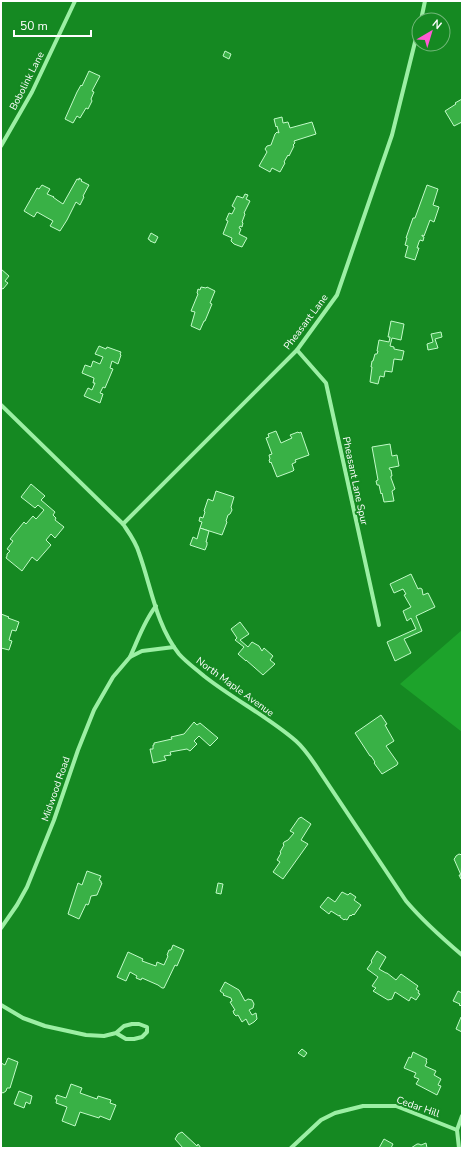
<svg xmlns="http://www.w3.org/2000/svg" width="463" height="1149" viewBox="0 0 463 1149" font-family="'Nunito Sans',sans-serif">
<rect width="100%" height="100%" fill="#158922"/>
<polygon fill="#1da32b" points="462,630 462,732 400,684"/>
<g fill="#39b146" stroke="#c2fbc8">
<polygon points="225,51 231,54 229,59 223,56"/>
<polygon points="89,71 100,76 92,91 94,92 91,99 92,101 88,109 86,108 80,118 77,116 73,123 65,119 77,92 81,85 82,86"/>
<polygon points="462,99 462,122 454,126 445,111 456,104 455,103"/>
<polygon points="282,117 283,123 288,122 290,128 312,122 316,134 294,141 295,143 293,145 294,146 289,156 288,155 284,162 285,163 280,172 272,168 270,172 259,166 267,152 265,149 267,146 271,145 275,134 277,132 279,133 277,126 276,127 274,119"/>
<polygon points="79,178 82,180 81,181 89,185 83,196 84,197 80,205 76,202 67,220 60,231 50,226 53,221 37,212 34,217 24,211 37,188 39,189 42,185 50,189 47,194 54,197 53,197 57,200 63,204 77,179 79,180"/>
<polygon points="427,185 438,189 433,205 439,207 434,222 430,220 424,236 422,235 422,236 424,237 423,241 420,240 419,242 417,248 419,248 415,260 405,257 408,246 405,245 407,238 406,238 413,218 415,218"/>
<polygon points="245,194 248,195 246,199 250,201 244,213 245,214 242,222 243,223 242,227 240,226 239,228 241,229 239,234 247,238 242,247 234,244 231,241 232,238 223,234 228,221 226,220 229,213 232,214 235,208 232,206 237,196 243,198"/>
<polygon points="151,233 158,237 155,243 150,241 150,240 148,239"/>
<polygon points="1,269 9,276 5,281 8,283 3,289 1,288"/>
<polygon points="201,287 206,288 207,287 215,291 210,303 212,304 205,321 204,321 200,330 191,326 195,312 191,311 198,294 197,293 198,289 200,290"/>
<polygon points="391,321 404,324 401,340 392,338 390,346 394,347 394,349 404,351 402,360 394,359 392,372 385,371 384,377 380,376 378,384 370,382 372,367 371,367 372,361 373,361 375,354 377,354 378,351 377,351 379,340 389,342 390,337 388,337"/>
<polygon points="441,332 442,337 435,339 438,348 428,350 427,344 433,342 431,334"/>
<polygon points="99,346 106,349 107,347 121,352 120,354 121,355 118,364 112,361 110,368 113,369 105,388 103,387 100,393 103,394 100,403 84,396 88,388 92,390 95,383 93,383 94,378 82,373 85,365 91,367 93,361 100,364 103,357 95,354"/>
<polygon points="276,431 281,443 292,438 290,435 298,432 299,433 301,432 309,455 295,460 296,462 292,464 294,470 293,471 277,477 271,462 270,463 269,460 270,459 269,455 272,454 266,438 269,437 268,434"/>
<polygon points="390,444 392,456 397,455 399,466 389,468 390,470 391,470 392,476 391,476 391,478 395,489 392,491 394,501 384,502 382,493 381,494 379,485 377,485 376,481 378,480 372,447"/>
<polygon points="31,484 45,496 41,500 55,512 53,515 56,518 55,520 64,527 55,538 51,534 46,540 51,545 37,561 32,557 22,571 6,558 7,556 7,554 10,551 7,549 13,541 10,539 24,522 26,524 33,516 36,519 37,518 44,510 38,505 35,508 21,497"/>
<polygon points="216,491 234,497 231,507 232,510 230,514 228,515 226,521 227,522 222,535 200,528 202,522 199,521 200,517 203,518 205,512 204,511 208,499 213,501"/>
<polygon points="200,528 209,531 206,542 207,542 207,545 205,550 190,545 193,537 197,539"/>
<polygon points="411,574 418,589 420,588 422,589 423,595 428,593 435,607 416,616 422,631 404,639 411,653 395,661 387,642 416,629 411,618 407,621 403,611 411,607 404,595 406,594 403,589 394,593 390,584"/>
<polygon points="1,614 9,617 8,618 19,622 16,631 12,630 9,640 12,641 9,650 1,648"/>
<polygon points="240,622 249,634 240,640 248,647 252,642 259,646 262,651 264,648 273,656 270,660 275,664 263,675 246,660 246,661 238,654 244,647 235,640 237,638 231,629"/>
<polygon points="381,715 387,724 385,725 394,741 386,746 398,763 397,765 382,774 374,763 375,762 371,756 370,756 355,733"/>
<polygon points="194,722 197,725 200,723 218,738 210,746 199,736 194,741 197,744 190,751 187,749 170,752 171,755 164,756 166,760 153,763 150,749 153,749 153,745 154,745 154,743 172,739 171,737 184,734"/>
<polygon points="301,817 311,824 301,840 308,844 283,879 273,872 280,862 277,860 281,853 280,852 284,845 283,844 284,842 288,840 294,833 290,831 299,818 300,818"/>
<polygon points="459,854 462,855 461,879 459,875 461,875 454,859 455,858 456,856"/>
<polygon points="87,871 101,876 99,880 101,881 101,883 102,883 97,895 91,896 89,903 88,905 86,904 79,919 68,914 78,883 82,885"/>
<polygon points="218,883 223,884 221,894 216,893"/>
<polygon points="342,892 348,895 350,893 356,897 354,900 361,905 354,915 353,914 351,916 350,915 347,920 345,919 344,920 340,917 340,915 339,916 331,911 329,914 320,907 328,897 335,902"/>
<polygon points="173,945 184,950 177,966 175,965 164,988 162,988 158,985 142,978 141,980 136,978 137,976 130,972 126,981 117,977 128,952 143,959 142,961 156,966 157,962 164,965 168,956 167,955 169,950 171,950"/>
<polygon points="377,951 386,957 379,969 386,973 387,973 396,980 401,974 418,986 416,989 419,991 418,993 420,994 416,1000 411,997 409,1001 395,992 392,999 388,1000 373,991 376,988 372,986 378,977 367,969 372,962 371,961"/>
<polygon points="225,982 239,990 245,1001 248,999 252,1000 254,1004 253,1008 249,1010 252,1015 256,1013 257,1019 254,1022 249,1025 246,1019 242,1022 238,1015 236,1016 234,1014 233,1011 235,1010 230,1002 232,1001 231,998 223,995 224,994 220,991"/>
<polygon points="458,991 462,993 462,1006 459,1005 460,1004 453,1001"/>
<polygon points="461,1017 462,1017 462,1032 456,1029"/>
<polygon points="302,1049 307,1053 304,1057 298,1053"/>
<polygon points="413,1052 427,1059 426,1061 427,1062 425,1066 436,1071 434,1075 441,1079 438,1085 441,1086 437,1095 416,1084 419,1079 414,1077 416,1073 404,1068 409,1057 411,1058"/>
<polygon points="8,1058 18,1062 10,1088 7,1088 6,1091 3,1093 1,1092 1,1063 5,1065"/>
<polygon points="71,1084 82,1088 80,1093 97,1099 98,1096 111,1100 110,1103 116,1105 110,1120 100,1116 99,1118 80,1112 75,1126 62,1121 67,1107 56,1103 57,1099 55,1099 57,1095 66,1098"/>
<polygon points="19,1091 32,1096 30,1104 26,1102 24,1108 14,1104"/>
<polygon points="182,1132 197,1146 198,1144 201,1148 183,1148 175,1139 178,1134"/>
<polygon points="384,1139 393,1144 391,1148 379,1148"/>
<polygon points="426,1143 427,1148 411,1148 417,1144 419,1144 421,1145"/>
</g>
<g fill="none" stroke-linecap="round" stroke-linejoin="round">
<g stroke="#9cefa4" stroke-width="4">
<polyline points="421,20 425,1"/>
<polyline points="1,146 32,92 75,1"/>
<polyline points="297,350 326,383 379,625"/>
<path d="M1,405l122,119c6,9 13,18 16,29 12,33 17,72 40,101 7,8 17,15 25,22 29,23 63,40 92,65 9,8 17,20 24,31l86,129c17,20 36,37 56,54"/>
<polyline points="123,524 297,350 337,295 392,135 419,26"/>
<path d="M130,657c8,-17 14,-36 26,-51"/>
<polyline points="1,928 17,905 27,887 54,820 78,750 94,710 113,677 130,657 142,651 174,647"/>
<polyline points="1,1005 23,1018 45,1026 86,1035 104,1036 116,1033 124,1026 132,1024 139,1024 147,1027 147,1032 142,1037 134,1039 126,1039 116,1033"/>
<polyline points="291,1148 321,1120 335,1113 363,1106 396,1106 457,1130"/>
<polyline points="459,1148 457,1130 462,1116"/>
</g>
</g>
<g text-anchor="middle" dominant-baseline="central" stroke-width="4" stroke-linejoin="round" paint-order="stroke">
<g font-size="10" fill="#fff" stroke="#158922">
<text transform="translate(27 81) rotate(-63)">Bobolink Lane</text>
<text transform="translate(306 322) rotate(-53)">Pheasant Lane</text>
<text transform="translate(355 481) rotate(78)">Pheasant Lane Spur</text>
<text transform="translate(235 687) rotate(36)">North Maple Avenue</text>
<text transform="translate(56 789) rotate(-71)">Midwood Road</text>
<text transform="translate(418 1107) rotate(19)">Cedar Hill</text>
</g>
</g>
<rect width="463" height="1149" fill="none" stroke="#ffffff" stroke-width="4"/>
<g transform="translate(431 32) rotate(38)"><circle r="19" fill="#158922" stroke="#73b87a"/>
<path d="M0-3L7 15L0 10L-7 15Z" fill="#ff5ad4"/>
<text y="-6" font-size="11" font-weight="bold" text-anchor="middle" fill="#ffffff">N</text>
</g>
<path d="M14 30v6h77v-6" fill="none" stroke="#ffffff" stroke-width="2"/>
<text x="20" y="30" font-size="12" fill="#ffffff" stroke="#158922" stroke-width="3" paint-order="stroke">50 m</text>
</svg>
